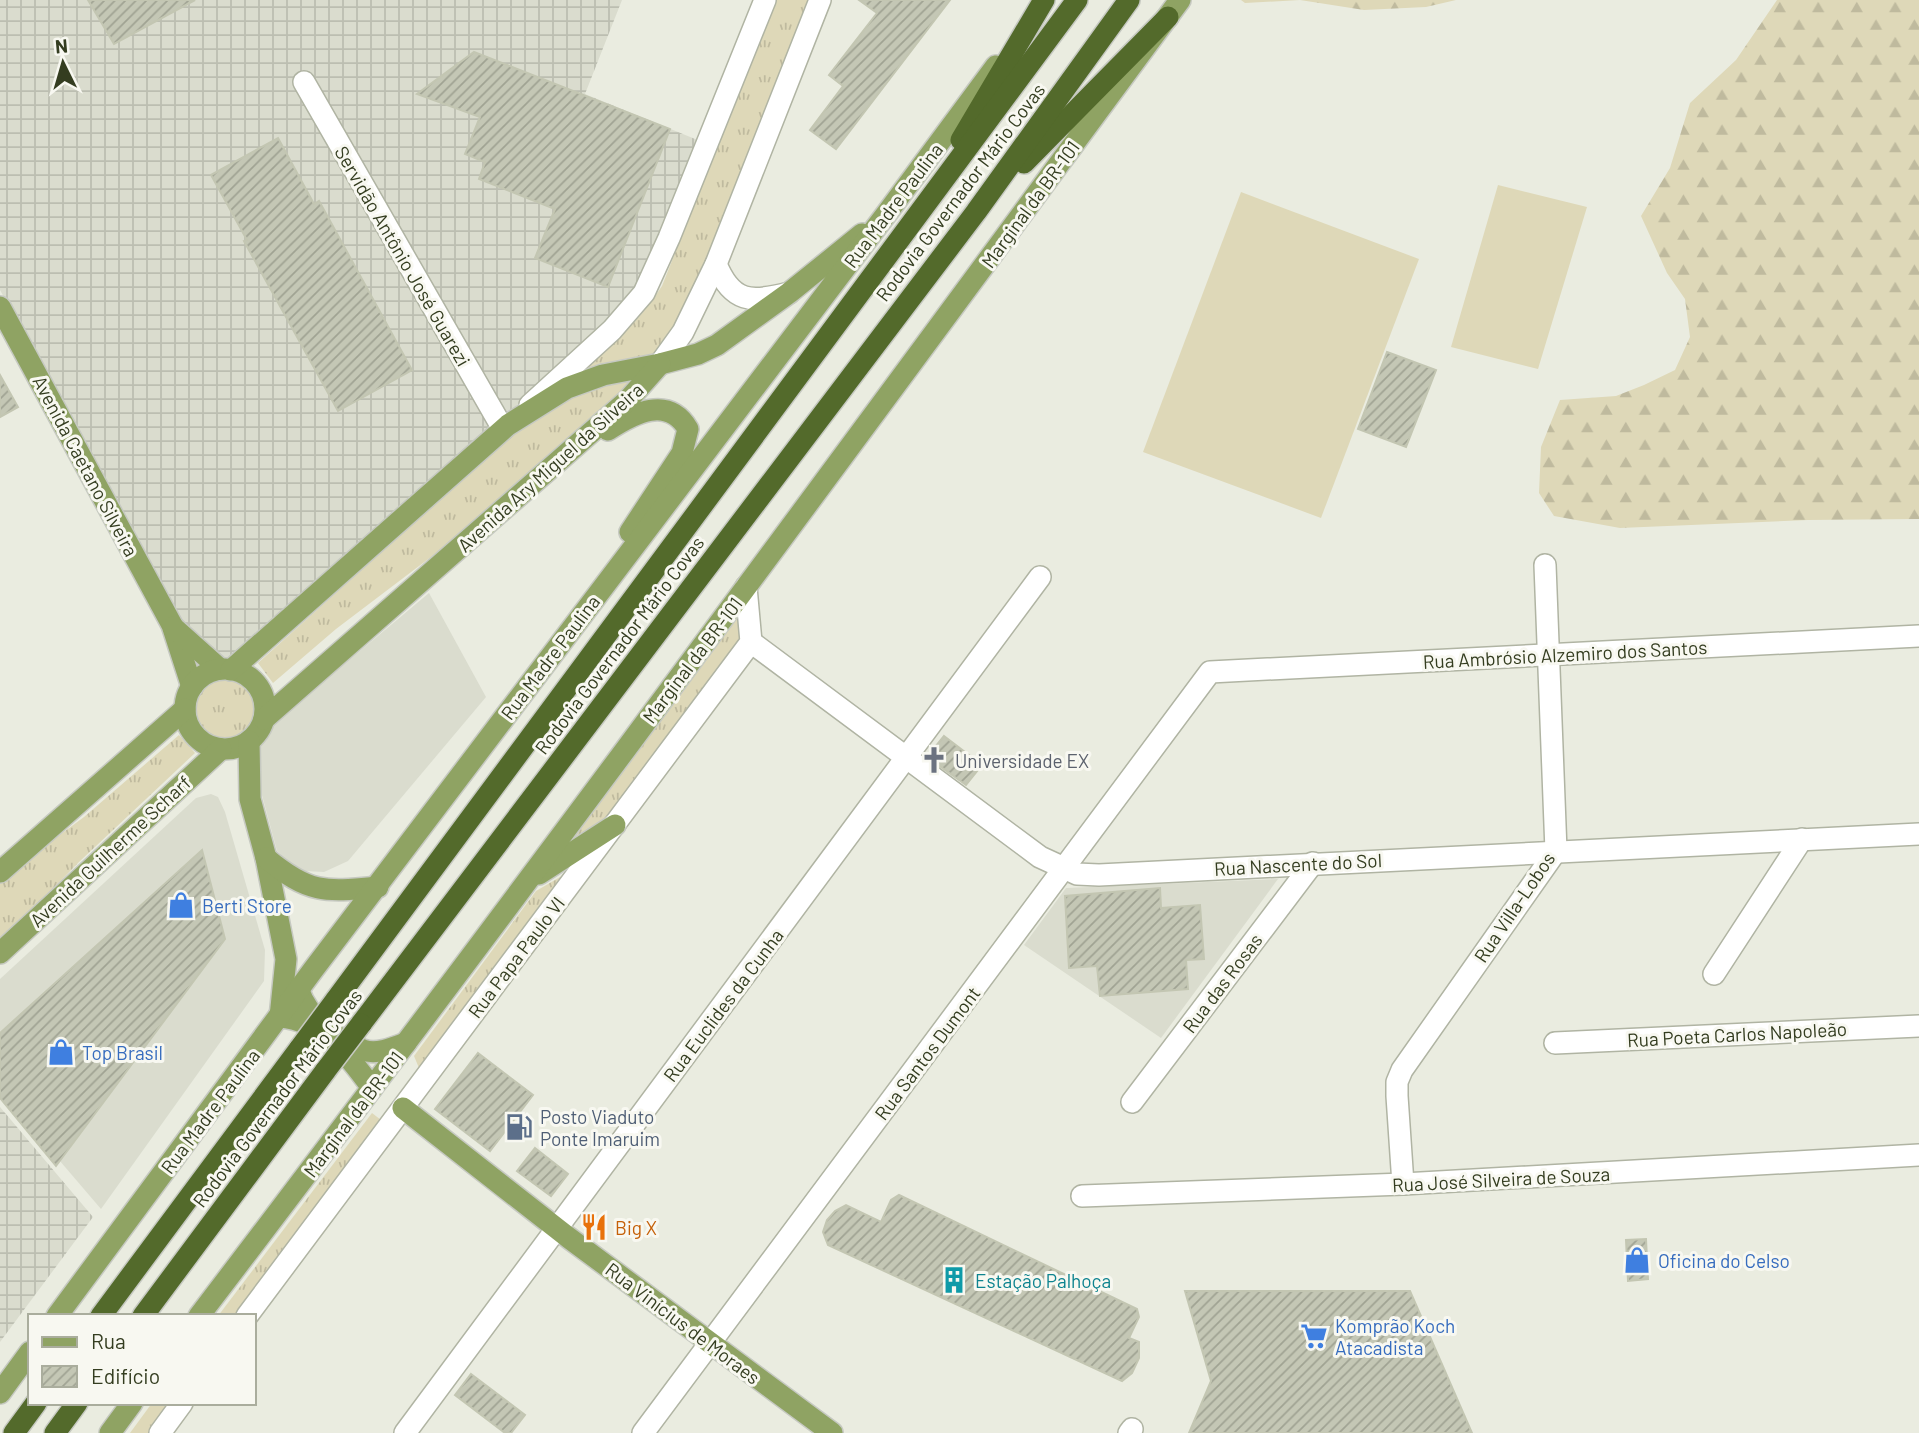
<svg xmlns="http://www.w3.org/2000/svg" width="1919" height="1433" viewBox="0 0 1919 1433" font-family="Barlow,sans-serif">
<defs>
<pattern id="industrial-grid" width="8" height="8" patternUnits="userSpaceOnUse" patternTransform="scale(1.75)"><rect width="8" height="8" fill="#dadcce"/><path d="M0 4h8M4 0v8" fill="none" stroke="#bcbeb1"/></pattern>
<pattern id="grass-tufts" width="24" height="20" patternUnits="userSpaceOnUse" patternTransform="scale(1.75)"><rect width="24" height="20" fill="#ded8b8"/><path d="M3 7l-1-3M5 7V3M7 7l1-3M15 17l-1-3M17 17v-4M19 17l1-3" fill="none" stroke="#bfba9e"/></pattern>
<pattern id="forest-firs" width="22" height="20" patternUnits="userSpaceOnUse" patternTransform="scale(1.75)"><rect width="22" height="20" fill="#ded8b8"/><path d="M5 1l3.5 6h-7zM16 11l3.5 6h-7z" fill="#bfba9e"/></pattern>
<pattern id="building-hatch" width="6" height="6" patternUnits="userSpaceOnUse" patternTransform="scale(1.75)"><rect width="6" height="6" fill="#c4c7b5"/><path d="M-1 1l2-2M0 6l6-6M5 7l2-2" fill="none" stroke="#a0a393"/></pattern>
</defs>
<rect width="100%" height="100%" fill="#eaece0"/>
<g fill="#dadcce">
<polygon points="429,593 486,697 348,861 324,872 304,871 293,866 277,851 256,773 259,747 262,739 273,724"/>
<polygon points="211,794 218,797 225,812 265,950 264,981 101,1209 0,1091 0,979 196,798"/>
<polygon points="1278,879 1161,1038 1024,945 1066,888"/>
</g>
<g fill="url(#industrial-grid)">
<polygon points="0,0 622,0 585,94 700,141 650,262 628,302 502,419 228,662 223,661 178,620 0,290"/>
<polygon points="0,1107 93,1217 0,1342"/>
</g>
<g fill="url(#grass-tufts)">
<path d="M775,0h39l-92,236 -63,122 -65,12h-10c30,-26 57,-51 78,-84z"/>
<polygon points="647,372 481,519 336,629 273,683 258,663 515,432 552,402"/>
<polygon points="743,611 744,645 613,814 559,849"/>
<circle cx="225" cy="709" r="29"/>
<polygon points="179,735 195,753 79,862 0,943 0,879 84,817"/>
<polygon points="579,866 429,1067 419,1068 414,1056 536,891"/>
<polygon points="372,1113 385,1123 240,1316 218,1316"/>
<polygon points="152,1403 174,1403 152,1433 130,1433"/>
</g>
<g fill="url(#forest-firs)">
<polygon points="1241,0 1456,0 1426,7 1364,10 1300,0 1245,3"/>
<polygon points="1777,0 1919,0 1919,519 1808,520 1620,528 1554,516 1539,493 1541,447 1560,400 1616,396 1644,385 1675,370 1690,337 1685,299 1667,273 1641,216 1670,168 1690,103 1736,60"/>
</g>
<g fill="#ded8b8">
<polygon points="1498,185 1587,207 1538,369 1451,347"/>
<polygon points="1241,192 1419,259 1321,518 1143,452"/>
</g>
<g fill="url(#building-hatch)" stroke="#c3c6b2" stroke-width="2">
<polygon points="88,0 195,0 114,44"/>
<polygon points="859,0 950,0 836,149 810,130 843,86 829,75 877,13"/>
<polygon points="474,52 670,129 608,287 535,258 555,209 479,179 485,162 465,154 480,117 417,94"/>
<polygon points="278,138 314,204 319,201 412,370 338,411 244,241 247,240 211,175"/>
<polygon points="1387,352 1436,370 1406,447 1358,429"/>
<polygon points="0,375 18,407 0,417"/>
<polygon points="944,736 982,765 966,785 927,757"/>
<polygon points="202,850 225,939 56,1166 0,1098 0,1033"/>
<polygon points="1160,888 1161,908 1200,905 1204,959 1186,960 1188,989 1100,996 1097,966 1069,968 1065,896"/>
<polygon points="478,1053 533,1095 490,1151 435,1109"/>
<polygon points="535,1148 568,1174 551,1196 517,1171"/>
<polygon points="899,1195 1137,1309 1139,1317 1129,1338 1139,1342 1139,1358 1132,1373 1122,1381 828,1245 823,1232 827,1220 835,1211 846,1205 881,1222 891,1200"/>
<polygon points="1646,1239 1648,1279 1628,1281 1626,1240"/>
<polygon points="1185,1291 1410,1291 1472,1433 1189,1433 1211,1381"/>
<polygon points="471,1374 525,1415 511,1433 505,1433 455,1395"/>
</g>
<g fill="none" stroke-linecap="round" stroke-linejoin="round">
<defs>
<g id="minor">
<polyline points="304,82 503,429"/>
<path d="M716,264c16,39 35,39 73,29"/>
<polyline points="660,364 683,332 716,264 820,0"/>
<polyline points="530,405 612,330 644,293 669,238 765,0"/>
<polyline points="751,642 1040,857 1077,874 1099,875 1919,834"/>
<polyline points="1714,974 1802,839"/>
<polyline points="1555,1043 1919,1026"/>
<polyline points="1132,1102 1313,863"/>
<polyline points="1403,1184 1397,1096 1397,1082 1402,1070 1556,851 1545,565"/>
<polyline points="1082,1196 1403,1184 1919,1155"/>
<polyline points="247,1316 751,642 746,587"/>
<polyline points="160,1433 182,1403"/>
<polyline points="405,1433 1040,577"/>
<polyline points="643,1433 1210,672 1919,636"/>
<polyline points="1129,1433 1132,1429"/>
</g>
<g id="major">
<polyline points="0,307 172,625 192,687"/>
<path d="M608,430c26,-17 60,-35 80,-1l-6,24 -52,79"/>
<polyline points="173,627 220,669"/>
<circle cx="225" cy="709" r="40"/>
<polyline points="231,670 508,425 567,388 603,375 660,364 698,354 717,345 789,293 862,234"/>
<polyline points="264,719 628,400 660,364"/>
<path d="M249,741l1,58 16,59 20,101 -6,58c42,3 69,39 92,71"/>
<path d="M266,858c43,36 59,34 112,29"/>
<polyline points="0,872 185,709"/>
<polyline points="539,874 615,825"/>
<polyline points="0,953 221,749"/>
<path d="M299,991c9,26 38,50 64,59 13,5 30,-2 43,-7"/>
<polyline points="403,1108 569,1238 832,1433"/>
<polyline points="57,1316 313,970 887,213 996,66"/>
<path d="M199,1316c332,-435 656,-876 981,-1316"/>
<polyline points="0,1393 30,1352"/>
<polyline points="110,1433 132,1403"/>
</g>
<g id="highway">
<polyline points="961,140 1044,0"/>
<polyline points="1024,163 1168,17"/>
<polyline points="335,1001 1077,0"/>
<polyline points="361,1024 976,212 1129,0"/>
<polyline points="101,1316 300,1048"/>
<polyline points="143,1316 326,1070"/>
<polyline points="14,1433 36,1403"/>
<polyline points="55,1433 77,1403"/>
</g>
</defs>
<use href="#minor" stroke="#b0b4a3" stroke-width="24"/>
<use href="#major" stroke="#c6c9c1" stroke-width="24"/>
<use href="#highway" stroke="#c6c9c1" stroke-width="24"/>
<use href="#minor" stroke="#fff" stroke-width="21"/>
<use href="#major" stroke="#8fa363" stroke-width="21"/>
<use href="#highway" stroke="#536a2b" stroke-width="21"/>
<defs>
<g id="highway-bridge">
<polyline points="300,1048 335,1001"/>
<polyline points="326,1070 361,1024"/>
</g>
</defs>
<use href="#highway-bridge" stroke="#c6c9c1" stroke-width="24" stroke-linecap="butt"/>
<use href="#highway-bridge" stroke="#536a2b" stroke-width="21"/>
</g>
<defs>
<symbol id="church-bare" viewBox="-9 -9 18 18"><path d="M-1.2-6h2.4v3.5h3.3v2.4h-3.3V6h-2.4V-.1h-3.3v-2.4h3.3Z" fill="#6b7280" stroke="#f8f8f1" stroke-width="2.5" paint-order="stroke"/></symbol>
<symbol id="shop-bare" viewBox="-9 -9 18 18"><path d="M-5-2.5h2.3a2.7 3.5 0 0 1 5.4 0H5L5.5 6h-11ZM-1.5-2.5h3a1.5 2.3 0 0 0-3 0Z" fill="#3f7fe0" stroke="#f8f8f1" stroke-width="2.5" paint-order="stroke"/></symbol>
<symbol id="fuel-bare" viewBox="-9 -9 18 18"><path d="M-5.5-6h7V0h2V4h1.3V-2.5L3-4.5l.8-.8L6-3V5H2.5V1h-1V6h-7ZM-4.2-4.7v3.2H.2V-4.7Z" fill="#5c6f8a" stroke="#f8f8f1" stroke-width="2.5" paint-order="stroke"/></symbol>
<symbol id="restaurant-bare" viewBox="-9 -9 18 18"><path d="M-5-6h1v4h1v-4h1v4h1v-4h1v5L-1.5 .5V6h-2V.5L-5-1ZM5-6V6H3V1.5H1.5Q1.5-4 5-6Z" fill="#e8710a" stroke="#f8f8f1" stroke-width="2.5" paint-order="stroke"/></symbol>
<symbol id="building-bare" viewBox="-9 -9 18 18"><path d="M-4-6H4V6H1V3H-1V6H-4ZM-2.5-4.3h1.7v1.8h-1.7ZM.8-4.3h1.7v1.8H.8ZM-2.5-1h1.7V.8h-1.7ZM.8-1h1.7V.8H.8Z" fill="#0f9aa8" stroke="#f8f8f1" stroke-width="2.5" paint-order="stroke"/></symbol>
<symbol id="supermarket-bare" viewBox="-9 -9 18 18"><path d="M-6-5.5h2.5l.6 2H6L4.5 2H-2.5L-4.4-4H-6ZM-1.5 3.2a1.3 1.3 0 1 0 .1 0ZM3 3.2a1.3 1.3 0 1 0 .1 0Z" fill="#3f7fe0" stroke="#f8f8f1" stroke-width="2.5" paint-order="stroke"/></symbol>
</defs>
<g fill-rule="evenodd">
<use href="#church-bare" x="915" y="741" width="38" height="38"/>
<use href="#shop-bare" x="162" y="886" width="38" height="38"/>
<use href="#shop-bare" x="42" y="1033" width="38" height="38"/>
<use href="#fuel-bare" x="500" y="1108" width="38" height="38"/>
<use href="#restaurant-bare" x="575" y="1208" width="38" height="38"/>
<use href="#shop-bare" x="1618" y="1241" width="38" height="38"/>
<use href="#building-bare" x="935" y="1261" width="38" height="38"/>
<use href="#supermarket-bare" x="1295" y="1317" width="38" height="38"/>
</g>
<g text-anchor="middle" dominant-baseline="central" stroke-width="6" stroke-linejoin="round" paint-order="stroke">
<g font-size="19" fill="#343d20" stroke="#f8f8f1">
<text transform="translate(960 192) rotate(-53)">Rodovia Governador Mário Covas</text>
<text transform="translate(1030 204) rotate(-54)">Marginal da BR-101</text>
<text transform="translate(893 205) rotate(-53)">Rua Madre Paulina</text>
<text transform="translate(403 256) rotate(60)">Servidão Antônio José Guarezi</text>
<text transform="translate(86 466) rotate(62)">Avenida Caetano Silveira</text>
<text transform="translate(550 467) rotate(-42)">Avenida Ary Miguel da Silveira</text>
<text transform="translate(619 645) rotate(-53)">Rodovia Governador Mário Covas</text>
<text transform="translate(1565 654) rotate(-3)">Rua Ambrósio Alzemiro dos Santos</text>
<text transform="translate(550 657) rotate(-53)">Rua Madre Paulina</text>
<text transform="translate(692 660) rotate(-53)">Marginal da BR-101</text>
<text transform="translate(110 851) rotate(-43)">Avenida Guilherme Scharf</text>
<text transform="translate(1298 864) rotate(-3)">Rua Nascente do Sol</text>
<text transform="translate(1514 907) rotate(-56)">Rua Villa-Lobos</text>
<text transform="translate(516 957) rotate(-53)">Rua Papa Paulo VI</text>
<text transform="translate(1222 983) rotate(-53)">Rua das Rosas</text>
<text transform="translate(723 1005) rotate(-53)">Rua Euclides da Cunha</text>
<text transform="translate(1737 1034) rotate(-3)">Rua Poeta Carlos Napoleão</text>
<text transform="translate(927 1053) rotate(-53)">Rua Santos Dumont</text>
<text transform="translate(277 1098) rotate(-53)">Rodovia Governador Mário Covas</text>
<text transform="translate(210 1111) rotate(-53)">Rua Madre Paulina</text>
<text transform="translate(353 1114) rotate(-53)">Marginal da BR-101</text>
<text transform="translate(1501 1179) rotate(-3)">Rua José Silveira de Souza</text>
<text transform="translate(683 1323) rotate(37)">Rua Vinícius de Moraes</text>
</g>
<g font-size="19" fill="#5b616d" stroke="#f8f8f1" text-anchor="start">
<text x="955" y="760">Universidade EX</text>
</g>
<g font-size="19" fill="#366cbe" stroke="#f8f8f1" text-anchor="start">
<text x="202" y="905">Berti Store</text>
<text x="82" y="1052">Top Brasil</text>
<text x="1658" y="1260">Oficina do Celso</text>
<text x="1335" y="1325">Komprão Koch<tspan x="1335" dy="22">Atacadista</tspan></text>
</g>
<g font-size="19" fill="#4e5e75" stroke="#f8f8f1" text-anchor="start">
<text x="540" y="1116">Posto Viaduto<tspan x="540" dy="22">Ponte Imaruim</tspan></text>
</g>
<g font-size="19" fill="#c56008" stroke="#f8f8f1" text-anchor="start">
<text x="615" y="1227">Big X</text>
</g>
<g font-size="19" fill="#0d838f" stroke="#f8f8f1" text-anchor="start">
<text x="975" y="1280">Estação Palhoça</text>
</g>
</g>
<rect x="28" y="1314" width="228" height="91" fill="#f8f8f1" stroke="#aaad9d" stroke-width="2"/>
<rect x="42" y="1337" width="35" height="10" fill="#8fa363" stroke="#aaad9d" stroke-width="2"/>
<text x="91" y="1349" font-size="21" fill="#343d20">Rua</text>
<rect x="42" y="1366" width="35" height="21" fill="url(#building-hatch)" stroke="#aaad9d" stroke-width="2"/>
<text x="91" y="1384" font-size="21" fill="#343d20">Edifício</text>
<g transform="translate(63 63) rotate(355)" stroke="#f8f8f1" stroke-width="5" paint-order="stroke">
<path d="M0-5L12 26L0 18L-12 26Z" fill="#343d20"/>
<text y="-10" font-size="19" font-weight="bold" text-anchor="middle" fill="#343d20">N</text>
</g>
</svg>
